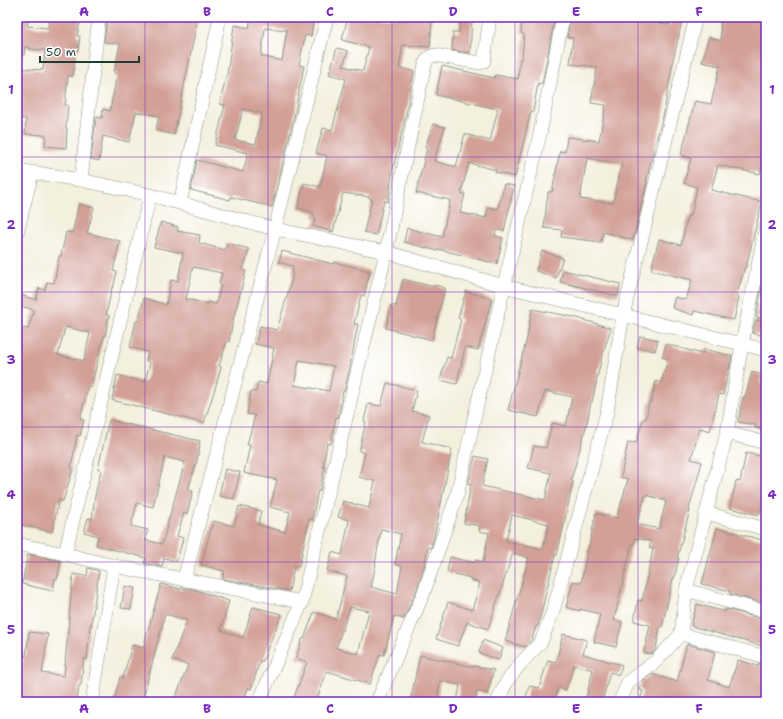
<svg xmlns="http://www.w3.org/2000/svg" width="783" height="719" viewBox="0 0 783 719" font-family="'Shantell Sans',sans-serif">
<rect width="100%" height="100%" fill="#fff"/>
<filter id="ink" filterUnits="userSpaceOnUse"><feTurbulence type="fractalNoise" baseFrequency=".025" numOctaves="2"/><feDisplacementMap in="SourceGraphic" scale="8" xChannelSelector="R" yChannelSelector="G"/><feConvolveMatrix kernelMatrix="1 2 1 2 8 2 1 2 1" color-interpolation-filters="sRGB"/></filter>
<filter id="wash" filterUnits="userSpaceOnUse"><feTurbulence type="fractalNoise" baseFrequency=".012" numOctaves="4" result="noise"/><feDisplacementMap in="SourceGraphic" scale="16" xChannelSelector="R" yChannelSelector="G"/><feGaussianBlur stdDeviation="0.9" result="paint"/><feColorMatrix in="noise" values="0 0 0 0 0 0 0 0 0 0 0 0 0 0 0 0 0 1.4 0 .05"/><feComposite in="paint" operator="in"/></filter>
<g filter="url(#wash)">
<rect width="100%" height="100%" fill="#f4f0de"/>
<g id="blocks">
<g fill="#d3a098" fill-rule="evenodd">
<polygon points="17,17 29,17 27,26 48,28 50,17 81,17 77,36 80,36 78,51 76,50 73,76 68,76 65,105 68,105 66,128 67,128 66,148 45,146 46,135 25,134 26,119 17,118 17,68 43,70 45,50 29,49 29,47 25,47 24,55 17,54"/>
<polygon points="107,17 153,17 168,20 169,17 198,17 174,135 156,130 159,116 136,112 129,142 103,136 99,161 91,159 96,117 102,118 103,109 110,111 117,74 114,73 120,44 104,42"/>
<path d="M251,17h63l-3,19 -6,-1 -6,30 5,1 -10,51 -22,90 -41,-10 -1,3 -39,-10 6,-30 46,12 5,-19 -33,-8 10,-40 -5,-1 6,-28h1l7,-51 15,3zM265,28l22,2 -5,31 -21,-5zM243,109l19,4 -6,31 -21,-4z"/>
<polygon points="348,17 432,17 430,47 403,45 399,68 414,71 406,114 392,173 388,202 384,201 376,235 364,232 372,199 370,199 370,197 343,193 333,232 313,226 316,218 313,217 314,213 298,208 304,183 320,187 327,156 316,153 323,128 332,130 346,79 329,74 337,48 348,51 343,66 363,71 369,47 342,40"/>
<polygon points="460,17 472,17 470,53 452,50 453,32 459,32"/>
<polygon points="522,17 555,17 542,84 538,83 533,112 531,111 515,177 495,172 496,170 469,163 461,193 465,194 460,213 486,218 488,207 498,209 504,184 514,186 504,231 496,230 495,236 503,238 497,264 438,249 438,251 404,242 407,228 442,237 450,200 416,193 427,148 425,148 433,124 445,127 434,161 456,167 465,134 490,141 498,109 436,95 442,66 494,78 495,75 518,79 520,58 522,59 524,34 521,33"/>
<path d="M571,17h76l-1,3 24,5 2,-8h11l-10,43 -9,53 -10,36 -8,33h1l-14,58 -30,-8 -2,10 -40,-5 1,-7 -18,-2 4,-36h4l8,-41 5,1 2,-15 32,4 7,-36 -15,-2 6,-36 -27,-3 3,-26 -6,-1zM587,158l35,6 -9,39 -33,-4z"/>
<polygon points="720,17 766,17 766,150 760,174 718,165 711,190 762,202 746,267 745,267 736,297 739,297 734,320 694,311 693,315 672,308 675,297 686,300 692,280 651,270 659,239 681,245 688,215 691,216 697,187 684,183 691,158 681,155 695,101 711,104 720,66 702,62 709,37 721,41"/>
<path d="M79,204l15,4 -7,25 33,8 -7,30 4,1 -4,16 -1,-1 -6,28h3l-4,21h-1l-13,51 -3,-1 -8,33 4,1 -4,16 -3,-1 -6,33 2,1 -10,32 -4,-1 -7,32 -35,-8v-29l4,-17h-4v-85l5,-22 -5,-1v-43l11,2 6,-19 -17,-5v-11l19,6 3,-12 6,2 2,-8 7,1 5,-27h2l5,-24 6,1zM66,327l24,6 -6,28 -26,-6 7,-27z"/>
<path d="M161,222l17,5 -1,4 23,4 -1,8 26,7 2,-7 22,6 -6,21 3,1 -13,49 -4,22 -2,-1 -8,25 2,1 -5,18 -12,38 -92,-23 5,-25 28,7 5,-20 -4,-1 2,-9 -18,-5 6,-26h2l6,-23 22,7 5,-25 7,1 5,-28 -29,-6zM193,267l29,6 -3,11 2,1 -5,19 -8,-2v2l-22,-5z"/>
<path d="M282,251l51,13 1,-2 36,9 -6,25 -3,-1 -7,29h4l-9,48 -5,20 -1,-1 -5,27 -2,-1 -5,27 -4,-1 -4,24h2l-5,24 -2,-1 -6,30 -3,-1 -10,48 -5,-1 -5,25 -66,-12 1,-8 -23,-6 12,-44 21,5 5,-20 22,5 -3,14 27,7 5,-20 -20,-5 7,-27 -33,-7 6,-28h-3l8,-30 -8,-1 4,-23 5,1 2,-10 9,2 7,-36 -19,-4 5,-18 17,4 15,-51 1,-13 -14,-4zM299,360l35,6 -5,25 -35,-6z"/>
<polygon points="542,251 563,258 556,278 536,271"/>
<polygon points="563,270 620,284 618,296 560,282"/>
<polygon points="403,279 434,287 435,285 445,288 432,340 386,328 391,305 396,306"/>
<polygon points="762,287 766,288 766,313 765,319 756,317"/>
<polygon points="466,291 492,299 478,350 465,347 457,384 440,380 447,357 451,358 461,319 458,318"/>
<path d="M532,309l42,8 37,11 -9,28 -10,46h-1l-5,25 -15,53 2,1 -5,25 -11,49h-2l-17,71h-2l-4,13 -7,8 -20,-6 24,-83 -16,-5 -25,76 -21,-7 -9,24 -22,-7 12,-37 24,8 8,-27 -10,-3 1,-2 -24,-6 3,-15 25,6v-3l8,2 6,-29 -10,-2 1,-5 -16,-3 7,-39h-3l7,-28 13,3 -6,27 63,14 6,-27 -23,-5 6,-22 12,2 6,-25 14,3 6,-29 -27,-6 -7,26 -30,-7 19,-72zM512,515l37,9 -6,25 -37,-8z"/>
<polygon points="756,320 766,323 766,336 752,333"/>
<polygon points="640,336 658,340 655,351 637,347"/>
<path d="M666,344l36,10 2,-5 28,7 -9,39 -4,-1 -9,37 -10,-3 -9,31 11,3 -13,47 1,1 -13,48h2l-5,21h-1l-11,48h-2l-4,22 -4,5 -8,-1 6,-28 -16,-4 4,-21 4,1 11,-52 -4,-1 2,-7 -16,-3 -2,7 -1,-1 -18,76 8,2 -6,25 -22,-5 6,-28 -20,-5v2l-14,-4 7,-26 8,2 15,-70 21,5 11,-39 -7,-2 7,-35 8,1 7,-24h3l3,-17h2l5,-21 5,2 7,-24 -6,-2zM647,495l19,6 -7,28 -22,-5 8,-28z"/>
<polygon points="752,372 762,375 760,385 766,386 766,430 755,428 756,425 738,422 743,397 745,397"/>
<path d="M387,383l30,7 -5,21 17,4 -7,27 30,7 -18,88 -3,11 -3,-1 -4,20 -7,22 -13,30 -10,-3 -10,39 -4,-1 -10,30 -43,-13 -11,31h-16l-7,-2 14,-38 -11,-4 6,-19h2l10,-27 22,7 11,-43 -20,-5 5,-19 10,3 7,-35 -11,-3 5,-16 26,7 6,-27 -16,-4 6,-24 -6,-2 7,-29 -2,-1 4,-17 13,2zM381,529l20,5 -6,30 7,2 -5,28 -26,-7 5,-23h-1zM350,607l19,4 -11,43 -22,-6z"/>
<path d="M109,420l91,21 -1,4 1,1 -4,18 -8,26 5,1 -6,23 -3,-1 -7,23 6,2 -6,23 -13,-3 -2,9 -18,-4 2,-5 -50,-13 2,-9 -14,-4 4,-14 4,1 3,-23 6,-26 -3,-1zM165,457l20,5 -23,82 -17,-4 3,-10 -17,-4 6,-23 16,4z"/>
<polygon points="746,453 766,457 766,488 759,515 730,508 736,481 740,482"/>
<polygon points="225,469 240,472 234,499 219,496"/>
<polygon points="717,528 766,541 766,604 730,594 730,591 702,584"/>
<polygon points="28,554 61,561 57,579 55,578 53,591 22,584"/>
<polygon points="88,568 99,571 91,626 90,625 87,659 84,659 81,685 79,685 77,702 18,702 24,655 26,656 29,632 48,634 42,673 64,676 73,574 87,576"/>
<polygon points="161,584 181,589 182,588 193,589 229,601 221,630 243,638 253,607 282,614 268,647 263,661 260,661 251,689 248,688 243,702 174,702 188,665 172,660 187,620 165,614 142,702 114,702 120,677 123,678 132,645 143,648"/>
<polygon points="125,586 135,588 131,609 121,608"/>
<polygon points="697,604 725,612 726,609 766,620 766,647 691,626"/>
<polygon points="563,634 587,640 583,654 622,665 619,675 610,672 602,702 585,702 593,670 574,665 566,690 558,688 554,702 525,702 529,686 539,688 548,660 556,662"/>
<polygon points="483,640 503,648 499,660 479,653"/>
<polygon points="687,644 715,652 708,680 729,687 738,660 758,666 759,663 766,665 766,692 762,702 639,702 643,691 640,690 642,681 652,674 677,682"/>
<polygon points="420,655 473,667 474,666 494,670 487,694 477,691 475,702 457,702 460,685 440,681 437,702 410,702"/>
</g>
</g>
</g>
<g filter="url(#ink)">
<use href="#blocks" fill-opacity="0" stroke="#8a9689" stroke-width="1"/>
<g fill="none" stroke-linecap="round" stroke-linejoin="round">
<defs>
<g id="minor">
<polyline points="17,170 81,180 150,195 275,229 386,252 504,286 766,350"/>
<polyline points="81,180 99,17"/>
<polyline points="180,203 220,17"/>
<polyline points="17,233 32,173"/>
<polyline points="727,433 766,443"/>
<polyline points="706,513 766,529"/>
<polyline points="17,544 65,554 114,566 302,602"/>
<polyline points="65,554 150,195"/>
<polyline points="184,580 275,229 327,17"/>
<polyline points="686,590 766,612"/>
<polyline points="681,634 766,657"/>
<polyline points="92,702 114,566"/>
<polyline points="259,702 302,602 386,252 425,64 428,58 434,55 480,63 484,61 490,17"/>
<polyline points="377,702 424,592 457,495 504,286 540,134 563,17"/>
<polyline points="497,702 507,681 521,663 541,642 554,608 607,412 623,315 696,17"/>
<polyline points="620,702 628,682 656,661 681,634 686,590 727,433 742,344 766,226"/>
</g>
</defs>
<use href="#minor" stroke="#8a9689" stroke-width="14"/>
<use href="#minor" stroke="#fff" stroke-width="13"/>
</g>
</g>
<path fill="none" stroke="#7b2cbf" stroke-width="1" stroke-opacity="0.55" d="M145,17v685M268,17v685M392,17v685M515,17v685M638,17v685M17,157h749M17,292h749M17,427h749M17,562h749"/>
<rect width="783" height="719" fill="none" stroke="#fff" stroke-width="44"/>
<path d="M40 56v6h99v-6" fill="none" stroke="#1f3d34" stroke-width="2"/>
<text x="46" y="56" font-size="12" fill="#1f3d34" stroke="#ffffff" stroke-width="3" paint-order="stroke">50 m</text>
<rect x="22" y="22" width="739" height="675" fill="none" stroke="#7b2cbf" stroke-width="1.5"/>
<g font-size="13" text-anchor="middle" font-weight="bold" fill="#7b2cbf">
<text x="84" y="16">A</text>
<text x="207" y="16">B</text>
<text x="330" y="16">C</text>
<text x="453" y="16">D</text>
<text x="576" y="16">E</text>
<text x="699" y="16">F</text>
<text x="11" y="94">1</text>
<text x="772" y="94">1</text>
<text x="11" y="229">2</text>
<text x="772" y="229">2</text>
<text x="11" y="364">3</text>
<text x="772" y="364">3</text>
<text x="11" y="499">4</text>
<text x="772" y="499">4</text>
<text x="11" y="634">5</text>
<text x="772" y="634">5</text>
<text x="84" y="713">A</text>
<text x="207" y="713">B</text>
<text x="330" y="713">C</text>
<text x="453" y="713">D</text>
<text x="576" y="713">E</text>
<text x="699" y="713">F</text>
</g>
</svg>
